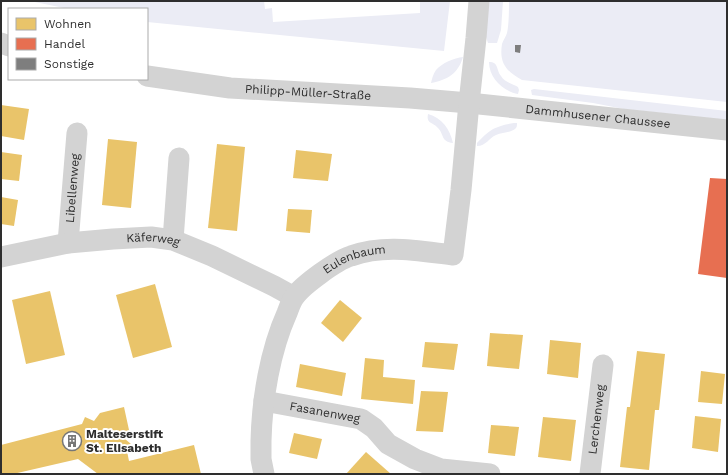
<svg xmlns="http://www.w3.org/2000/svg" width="728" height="475" viewBox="0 0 728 475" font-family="'Work Sans',sans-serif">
<rect width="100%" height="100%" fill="#fff"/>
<g fill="#ebecf5">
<polygon points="30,1 264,1 265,9 272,8 273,22 420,13 420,1 450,1 444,51 147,22 147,9 69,9"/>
<polygon points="488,1 503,1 501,30 497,43 488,43 486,37"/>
<path d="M509,1h218v101l-205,-22c-16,-9 -23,-17 -20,-36 1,-4 4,-7 5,-11 2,-8 2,-24 2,-32z"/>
<path d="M463,57c-5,17 -16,23 -32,26 1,-4 2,-9 5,-13 6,-7 18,-12 27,-13z"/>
<path d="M489,62c10,0 7,8 12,14 3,6 12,8 17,11l1,3 -1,4c-15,-3 -29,-16 -29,-32z"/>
<polygon points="534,89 727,111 727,120 624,109 593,103 532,95 531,90"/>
<path d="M428,114c14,4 22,15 25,29 -12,-1 -9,-9 -15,-15 -5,-6 -12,-4 -10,-14z"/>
<path d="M514,123h3c0,3 0,4 -2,6 -5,4 -13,3 -19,6 -7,3 -10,11 -19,11v-3c13,-14 19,-17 37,-20z"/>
</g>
<g fill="#e9c46a">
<polygon points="1,105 29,109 24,140 1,136"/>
<polygon points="108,139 137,142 131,208 102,205"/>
<polygon points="217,144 245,147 237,231 208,228"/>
<polygon points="296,150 332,154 328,181 293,178"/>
<polygon points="1,152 22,155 19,181 1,179"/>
<polygon points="1,197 18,200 14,226 1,224"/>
<polygon points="288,209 312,210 310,233 286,231"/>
<polygon points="155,284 172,347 133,358 116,295"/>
<polygon points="50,291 65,355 26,364 12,300"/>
<polygon points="340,300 362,318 343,342 321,323"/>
<polygon points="490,333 523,335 519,369 487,366"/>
<polygon points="550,340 581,343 578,378 547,374"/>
<polygon points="425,342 458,344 454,370 422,367"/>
<polygon points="637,351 665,354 659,410 655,410 649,470 620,467 627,407 630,407"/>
<polygon points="365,358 384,360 383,377 415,380 413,404 361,399"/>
<polygon points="300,364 346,373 342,396 296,387"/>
<polygon points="701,371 725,374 722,404 698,402"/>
<polygon points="421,391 448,392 443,432 416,431"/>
<polygon points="124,407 129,430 125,439 131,444 127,451 129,461 194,445 201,474 98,474 78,459 13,474 1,474 1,445 82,424 85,417 94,421 100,413"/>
<polygon points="695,416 721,419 718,452 692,448"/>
<polygon points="543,417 576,420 571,461 538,457"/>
<polygon points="491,425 519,427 515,456 488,453"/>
<polygon points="294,433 322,439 317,459 289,453"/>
<polygon points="366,452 391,474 346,474"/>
</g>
<polygon fill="#e76f51" points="710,178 727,179 727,278 698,274"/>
<polygon fill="#7e7e7e" points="515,45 521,45 520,53 515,52"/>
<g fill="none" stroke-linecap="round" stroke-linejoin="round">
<g stroke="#d3d3d3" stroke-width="21">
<polyline points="1,43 9,46"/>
<path id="s1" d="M147,76l83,12 180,10 59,5 258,27"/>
<polyline points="173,240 179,158"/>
<path id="s2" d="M68,243l9,-110"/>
<path id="s3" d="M1,257l67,-14 45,-4 38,-2 22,3 39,16 62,30 20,11"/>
<path id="s4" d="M264,401l97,18 13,9 14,16 27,15 26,10 49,5"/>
<path id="s5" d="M264,474c-1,-5 -2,-10 -3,-15 0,-6 0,-12 0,-18 1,-42 9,-90 26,-128 2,-5 4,-12 8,-17 8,-11 42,-36 56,-40 34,-12 67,-5 102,-1l8,-65 8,-87 7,-65 3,-37"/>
<path id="s6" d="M590,474l13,-109"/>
</g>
</g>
<defs>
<symbol id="building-ring" viewBox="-11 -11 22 22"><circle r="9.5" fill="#fff" stroke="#777" stroke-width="1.5"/><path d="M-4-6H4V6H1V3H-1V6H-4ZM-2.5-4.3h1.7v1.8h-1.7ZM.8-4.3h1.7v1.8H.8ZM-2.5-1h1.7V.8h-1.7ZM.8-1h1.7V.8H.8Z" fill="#777"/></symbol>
</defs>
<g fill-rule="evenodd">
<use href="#building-ring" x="61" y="430" width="22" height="22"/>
</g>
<g text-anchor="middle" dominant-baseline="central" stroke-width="4" stroke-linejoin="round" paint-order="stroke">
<g font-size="12" fill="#2e2e2e" stroke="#fff">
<text stroke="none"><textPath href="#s1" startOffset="162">Philipp-Müller-Straße</textPath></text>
<text stroke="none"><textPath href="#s1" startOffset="453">Dammhusener Chaussee</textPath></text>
<text stroke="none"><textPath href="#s2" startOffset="55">Libellenweg</textPath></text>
<text stroke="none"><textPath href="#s3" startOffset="154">Käferweg</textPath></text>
<text stroke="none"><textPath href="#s5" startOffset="255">Eulenbaum</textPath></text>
<text stroke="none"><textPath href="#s4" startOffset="62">Fasanenweg</textPath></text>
<text stroke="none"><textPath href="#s6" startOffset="55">Lerchenweg</textPath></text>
</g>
<g font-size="12" font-weight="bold" fill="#2e2e2e" stroke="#fff" text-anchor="start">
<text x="86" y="434">Malteserstift<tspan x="86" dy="14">St. Elisabeth</tspan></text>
</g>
</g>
<rect width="728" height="475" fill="none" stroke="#2e2e2e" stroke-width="4"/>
<rect x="8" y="8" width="140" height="72" fill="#ffffff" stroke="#ababab"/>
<rect x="16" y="18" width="20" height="12" fill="#e9c46a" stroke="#ababab"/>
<text x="44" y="28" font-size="12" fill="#2e2e2e">Wohnen</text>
<rect x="16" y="38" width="20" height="12" fill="#e76f51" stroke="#ababab"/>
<text x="44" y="48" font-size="12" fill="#2e2e2e">Handel</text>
<rect x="16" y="58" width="20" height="12" fill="#7e7e7e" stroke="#ababab"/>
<text x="44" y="68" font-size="12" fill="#2e2e2e">Sonstige</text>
</svg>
